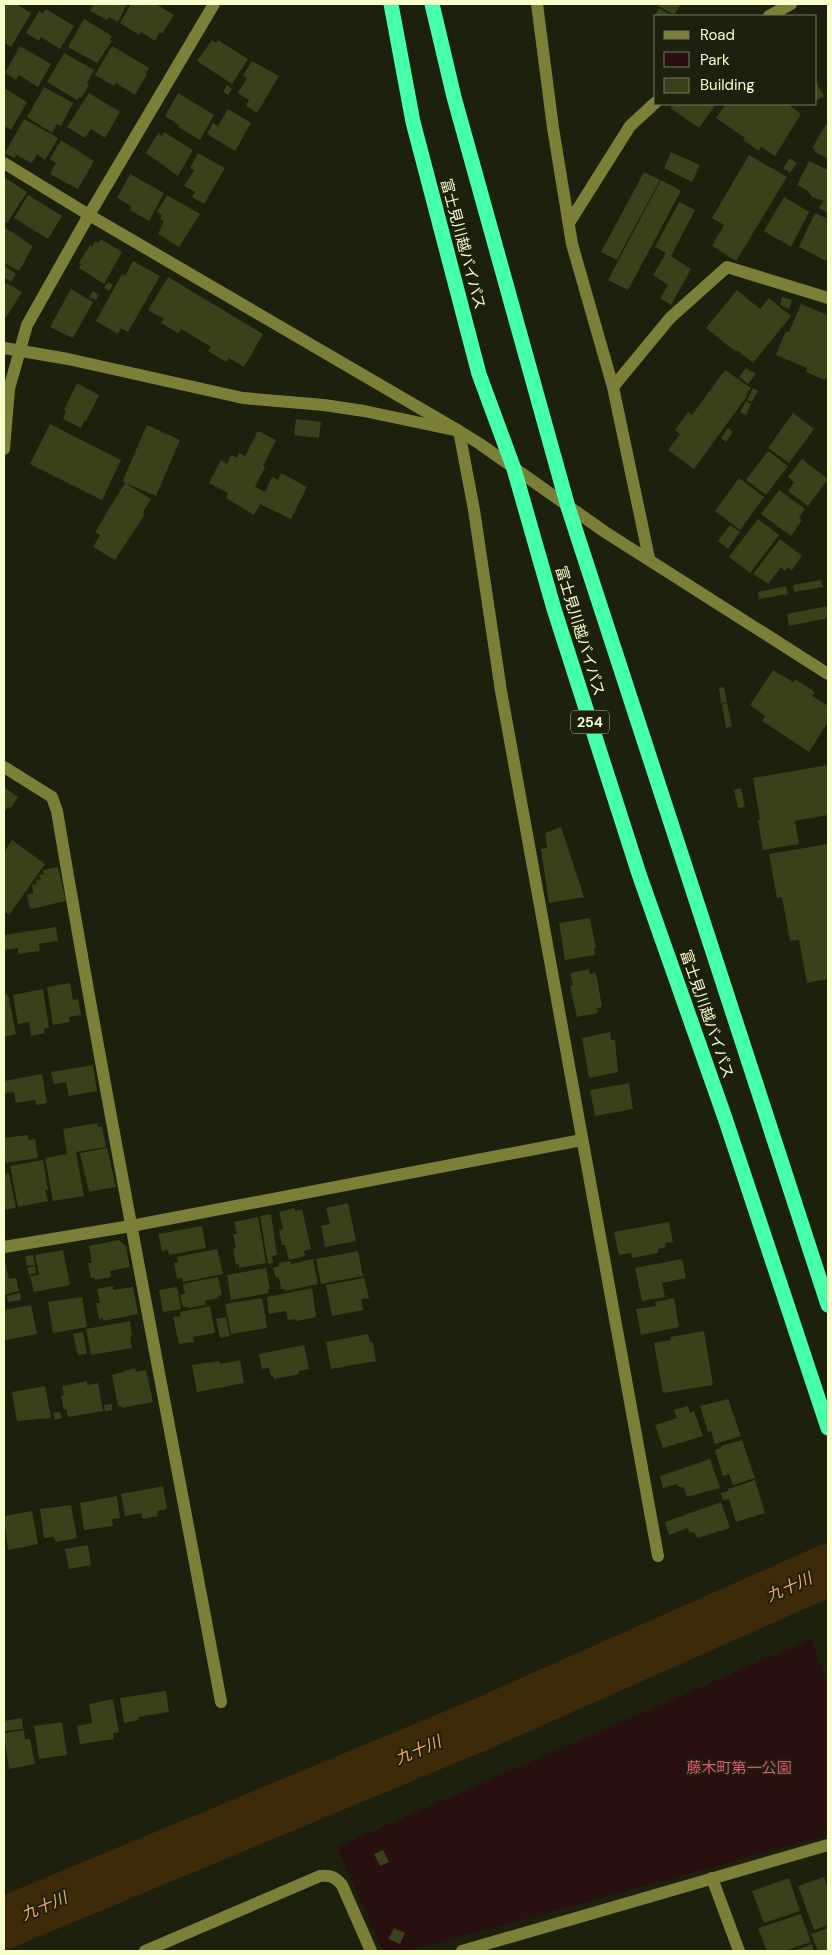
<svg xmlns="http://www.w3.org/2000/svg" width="832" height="1955" viewBox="0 0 832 1955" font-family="'DM Sans','Noto Sans JP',sans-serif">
<rect width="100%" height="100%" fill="#1c200c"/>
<polygon fill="#291010" points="811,1639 828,1686 828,1835 408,1951 385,1951 382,1949 337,1847"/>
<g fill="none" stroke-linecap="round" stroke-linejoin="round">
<polyline stroke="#3c2a09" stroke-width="52" points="4,1923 477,1726 828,1570"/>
</g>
<g fill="#384119">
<polygon points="4,4 16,4 31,13 11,47 4,43"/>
<polygon points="94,4 127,4 118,22 109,17 107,20 90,11"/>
<polygon points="131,4 156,4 174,15 162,34 160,32 155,41 141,32 139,35 120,23"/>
<polygon points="655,4 681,4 674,15"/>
<polygon points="659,8 672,16 655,16"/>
<polygon points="46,9 74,26 60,49 41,37 39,41 26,33 39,11 43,13"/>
<polygon points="84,19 112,36 110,40 112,41 97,63 68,47"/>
<polygon points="212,40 216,43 218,40 248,59 232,84 197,61"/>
<polygon points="20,46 51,64 38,87 19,75 16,80 5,73"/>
<polygon points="112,46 149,68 146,73 147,74 135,95 116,83 114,86 95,75"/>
<polygon points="64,53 94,70 87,83 89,85 81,98 79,97 77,100 47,82"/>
<polygon points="252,61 279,76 257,113 246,106 249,100 238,93 247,78 243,76"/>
<polygon points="816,82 824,96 816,101"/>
<polygon points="227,85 232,89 228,95 223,92"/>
<polygon points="44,87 73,103 61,126 57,124 52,133 27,117"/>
<polygon points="4,88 27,102 11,130 4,126"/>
<polygon points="89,93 120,112 105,138 91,129 85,138 67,127"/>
<polygon points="178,93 214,115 200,140 178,127 179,125 165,116"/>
<polygon points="674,104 716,104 699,128 670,108"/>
<polygon points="726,104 788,104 801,114 775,156 761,147 759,151 743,140 745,138 716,118"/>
<polygon points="228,109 251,123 235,151 207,134 213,123 218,126"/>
<polygon points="24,119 58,138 45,160 37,154 32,163 16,155 14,158 5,153"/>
<polygon points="826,124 828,125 828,159 814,151 815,149 812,148"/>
<polygon points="164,132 193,150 178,176 146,153 158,133 162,136"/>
<polygon points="61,140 94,161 78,189 50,174 56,163 50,159"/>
<polygon points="671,152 700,165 692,182 664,168"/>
<polygon points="198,153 225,168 204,204 192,197 195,192 184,186 194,170 190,168"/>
<polygon points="749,155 787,177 736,261 712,246 724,225 712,218"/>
<polygon points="790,158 797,163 790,173 783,168"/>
<polygon points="809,161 828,170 828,213 819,208 824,201 812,197 808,191 797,185"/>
<polygon points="644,172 660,180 617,260 601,252"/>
<polygon points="130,174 164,193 149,221 130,210 131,207 128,204 117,198"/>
<polygon points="4,177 27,192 7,223 4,221"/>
<polygon points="661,180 681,191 628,290 608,280"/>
<polygon points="28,195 62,216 48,239 14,218"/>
<polygon points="167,195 200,214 179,247 158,234 164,221 160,219 162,215 157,212"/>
<polygon points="784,197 809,212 791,247 764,231"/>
<polygon points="679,202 695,210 671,256 691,269 671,305 660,298 668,285 653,275 666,253 655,247"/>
<polygon points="815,213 828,219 828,256 826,261 799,247"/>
<polygon points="4,227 33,246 19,271 4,263"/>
<polygon points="101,239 122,252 104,284 79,268 81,264 79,263 90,245 92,247 95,241 98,243"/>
<polygon points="133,261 160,276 128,332 121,328 118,334 96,321 122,274 125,276"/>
<polygon points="4,265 16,274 11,282 4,277"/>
<polygon points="168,277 263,334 244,367 229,358 226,362 208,351 211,347 181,329 178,333 161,323 164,319 148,310"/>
<polygon points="108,282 113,285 109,291 104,288"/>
<polygon points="7,283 22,292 5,319 4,318 4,285"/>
<polygon points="71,289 93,302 73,338 50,327"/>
<polygon points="737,290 760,309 769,298 791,316 753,363 737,350 736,352 706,328"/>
<polygon points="93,291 99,295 96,300 89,297"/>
<polygon points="782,297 792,300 789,309 780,305"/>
<polygon points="801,304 828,315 828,378 827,377 825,380 806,372 807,368 776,355 786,331 789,332"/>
<polygon points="746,368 756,374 748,384 739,377"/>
<polygon points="725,370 751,388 746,395 747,396 694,469 668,450 680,434 675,430 688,412 692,415"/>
<polygon points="77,383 99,395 86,421 84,421 81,428 63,419 66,412 64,410"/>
<polygon points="753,388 758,391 752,402 747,400"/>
<polygon points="746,401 751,404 746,415 740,412"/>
<polygon points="793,413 814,429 789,463 768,448"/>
<polygon points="296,419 321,422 319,438 294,435"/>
<polygon points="50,424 121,460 102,500 30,464"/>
<polygon points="147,425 180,440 156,496 125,483 123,480"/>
<polygon points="728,428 733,432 726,442 721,438"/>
<polygon points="258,431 276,440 263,466 265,467 255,487 265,492 272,477 278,480 281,473 307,487 291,519 260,504 254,515 226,498 228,493 209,483 221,460 227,464 231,455 237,458 239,453 245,456"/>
<polygon points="768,451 788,466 766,495 746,480"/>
<polygon points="802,459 828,479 808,506 788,491 794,482 788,477"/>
<polygon points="739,478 764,497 740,530 715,511"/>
<polygon points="125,483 151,499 143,512 145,514 115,560 93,547 100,535 95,532"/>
<polygon points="779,490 805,509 799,518 802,520 791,536 761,514"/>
<polygon points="758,519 779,535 750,573 729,557"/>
<polygon points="730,525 740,532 728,549 718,541"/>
<polygon points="780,539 802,556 792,570 788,567 785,571 781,567 768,584 753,574"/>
<polygon points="821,580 823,587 794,592 793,585"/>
<polygon points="786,586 788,594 759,599 758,592"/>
<polygon points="828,606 828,618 789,626 787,614"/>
<polygon points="773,670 793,682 795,679 815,692 812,696 828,706 828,722 809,752 762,721 765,716 750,705"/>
<polygon points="724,687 727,702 721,703 719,688"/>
<polygon points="727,703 732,726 726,728 722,704"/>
<polygon points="828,765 828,815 795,821 799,844 763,850 758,820 760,819 753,778"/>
<polygon points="4,787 18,797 11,808 8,807 4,813"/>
<polygon points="741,788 745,807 738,808 734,790"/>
<polygon points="561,827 584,897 549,903 541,849 547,848 545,833"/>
<polygon points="12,840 45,864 9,915 4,911 4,852"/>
<polygon points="828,844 828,979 807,983 799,940 790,941 782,897 777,898 769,854"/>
<polygon points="58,867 66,901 30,909 27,895 33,893 32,885 37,884 36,880 41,879 39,875 44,874 43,870"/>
<polygon points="590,918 596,948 594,948 595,955 565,960 559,923"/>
<polygon points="56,927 58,941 39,944 40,951 18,954 18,948 4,950 4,935"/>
<polygon points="589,969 590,974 595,973 597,978 602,1007 597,1008 598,1013 577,1017 570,986 573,985 570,973"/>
<polygon points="70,983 73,1000 78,999 81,1015 69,1017 70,1022 53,1025 47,987"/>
<polygon points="43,989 49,1028 44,1028 45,1033 31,1036 29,1022 18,1024 13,995"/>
<polygon points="8,994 16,1034 4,1037 4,995"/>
<polygon points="610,1032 611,1040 615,1040 618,1072 589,1078 582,1038"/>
<polygon points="93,1065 97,1091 69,1096 66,1082 54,1084 51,1072"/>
<polygon points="42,1074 47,1103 36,1105 35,1100 16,1103 14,1092 4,1093 4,1081"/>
<polygon points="629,1083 633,1109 595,1116 590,1090"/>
<polygon points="97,1123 98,1127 102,1126 106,1147 76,1152 84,1196 53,1201 45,1158 67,1154 63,1129"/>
<polygon points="28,1135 28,1140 35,1139 38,1158 4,1163 4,1138"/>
<polygon points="107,1148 116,1187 89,1192 80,1153"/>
<polygon points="43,1160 48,1190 45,1190 48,1201 18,1207 10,1166"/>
<polygon points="9,1173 16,1208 4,1210 4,1174"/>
<polygon points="348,1203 356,1241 325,1247 321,1226 330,1224 326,1208"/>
<polygon points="294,1208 295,1211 302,1209 311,1249 304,1251 305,1256 289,1260 285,1245 282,1245 279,1230 283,1229 279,1212"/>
<polygon points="271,1214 277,1255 272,1256 273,1263 268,1264 260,1216"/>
<polygon points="258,1217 266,1263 239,1268 239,1264 236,1265 233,1249 236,1248 233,1234 237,1234 234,1222"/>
<polygon points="669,1222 673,1242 665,1243 666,1247 658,1249 658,1253 632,1258 631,1253 619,1255 614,1232"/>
<polygon points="202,1226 206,1248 169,1255 168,1250 162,1251 158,1234"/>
<polygon points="119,1240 126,1246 130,1267 110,1271 111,1277 95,1280 95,1278 91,1278 88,1263 92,1263 89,1246"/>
<polygon points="217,1249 223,1274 183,1282 182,1278 177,1279 174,1263 178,1262 177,1257"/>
<polygon points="63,1250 70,1285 34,1292 30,1276 39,1275 35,1255"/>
<polygon points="358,1251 363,1276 321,1284 316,1259"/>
<polygon points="33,1255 35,1265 27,1266 25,1256"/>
<polygon points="4,1258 9,1279 16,1278 19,1291 4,1295"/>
<polygon points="313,1259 318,1284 286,1291 285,1289 281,1289 279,1277 276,1278 273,1268 279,1266 279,1263 290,1261 291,1264"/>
<polygon points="682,1259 686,1278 662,1283 665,1297 642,1301 635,1268"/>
<polygon points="35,1266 36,1273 29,1275 27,1268"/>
<polygon points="266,1268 270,1289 268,1289 269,1293 231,1300 227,1275"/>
<polygon points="218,1277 222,1295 218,1296 218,1298 205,1301 206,1305 188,1308 188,1307 183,1307 180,1295 185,1294 183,1284"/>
<polygon points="364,1278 369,1298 361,1299 363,1310 332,1316 326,1285"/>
<polygon points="113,1286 113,1290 133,1287 138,1314 103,1321 103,1318 99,1319 96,1303 100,1303 97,1289"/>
<polygon points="177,1287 181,1309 163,1312 159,1290"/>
<polygon points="312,1288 316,1317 296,1321 295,1319 288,1320 286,1311 269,1314 267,1297"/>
<polygon points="20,1293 21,1300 8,1302 7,1296"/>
<polygon points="82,1297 87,1327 53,1333 48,1302"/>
<polygon points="262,1298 267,1328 231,1334 225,1304"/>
<polygon points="674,1298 679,1327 641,1335 636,1309 656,1306 655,1302"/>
<polygon points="31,1305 37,1334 6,1340 4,1336 4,1310"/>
<polygon points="210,1306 215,1333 193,1337 194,1342 179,1344 173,1317 181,1316 180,1312"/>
<polygon points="226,1317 230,1336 220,1338 216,1319"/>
<polygon points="130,1321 132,1336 130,1337 132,1348 91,1355 86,1329"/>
<polygon points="704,1331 713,1385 663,1393 654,1343 671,1340 670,1337"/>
<polygon points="83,1332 87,1354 78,1355 73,1334"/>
<polygon points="368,1334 370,1342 373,1342 376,1361 331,1369 326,1342"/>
<polygon points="304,1345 309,1369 298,1371 299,1374 274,1379 273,1375 271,1376 269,1368 262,1369 259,1354"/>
<polygon points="240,1360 244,1383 197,1392 192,1365 219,1361 220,1364"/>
<polygon points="135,1368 136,1372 146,1370 153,1402 122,1408 121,1406 118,1406 112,1375"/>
<polygon points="87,1381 87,1385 98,1383 103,1411 68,1417 66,1409 64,1410 61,1396 64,1395 62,1386"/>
<polygon points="45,1386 51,1418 17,1421 12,1392"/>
<polygon points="728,1399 741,1436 715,1444 711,1431 708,1432 700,1406"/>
<polygon points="112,1404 112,1410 105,1411 104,1405"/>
<polygon points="688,1406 690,1413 694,1411 703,1436 663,1448 655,1425 677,1418 674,1410"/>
<polygon points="60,1412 62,1418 55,1420 53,1413"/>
<polygon points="742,1440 755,1478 733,1485 729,1474 723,1476 715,1450 721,1448 721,1446"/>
<polygon points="710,1459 720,1488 687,1497 684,1488 677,1486 677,1484 663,1488 660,1476"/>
<polygon points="755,1480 765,1513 736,1522 729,1499 723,1500 721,1493 728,1491 728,1489"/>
<polygon points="163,1486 167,1509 157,1511 158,1516 143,1519 141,1513 125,1516 121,1494"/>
<polygon points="117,1496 120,1518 112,1519 113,1526 84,1530 80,1503"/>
<polygon points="721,1502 730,1528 697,1538 695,1533 689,1532 688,1528 669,1535 665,1522"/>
<polygon points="71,1505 77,1538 56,1542 54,1537 44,1538 40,1509"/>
<polygon points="32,1511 38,1544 8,1550 4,1516"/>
<polygon points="88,1545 91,1565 69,1569 65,1549"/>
<polygon points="166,1691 169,1712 138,1717 139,1720 124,1723 120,1698"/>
<polygon points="113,1699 119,1732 113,1733 114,1739 80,1744 77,1726 92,1723 89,1704"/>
<polygon points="22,1718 23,1729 4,1731 4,1721"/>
<polygon points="62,1722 67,1755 39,1759 34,1726"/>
<polygon points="24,1730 25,1739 30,1739 35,1764 9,1769 4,1733"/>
<polygon points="383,1850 389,1862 380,1866 374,1854"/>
<polygon points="824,1877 828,1889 828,1925 814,1930 798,1886"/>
<polygon points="789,1878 800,1911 764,1923 752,1891"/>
<polygon points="801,1914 811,1942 784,1951 767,1951 758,1928"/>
<polygon points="394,1928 405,1933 400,1944 388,1939"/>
<polygon points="828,1928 828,1951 818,1951 811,1934"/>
<polygon points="812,1944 814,1951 793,1951"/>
</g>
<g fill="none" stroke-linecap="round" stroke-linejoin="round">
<g stroke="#7b7f37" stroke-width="12">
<polyline points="537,4 553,128 572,244 613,387 649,558"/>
<polyline points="769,16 791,4"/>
<polyline points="4,163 89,215 459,431 474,510 501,691 658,1556"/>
<polyline points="569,223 630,126 656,102"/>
<polyline points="4,348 68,359 243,398 324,405 364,411 459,431 480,444 605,532 828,674"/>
<polyline points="613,387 670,318 727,267 828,298"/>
<polyline points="4,449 9,389 27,325 89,215 214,4"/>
<path d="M4,767l48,30 5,14c50,298 109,594 164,891"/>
<polyline points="4,1247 131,1226 582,1140"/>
<polyline points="712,1878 739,1951"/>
<path d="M145,1951l175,-75c11,-1 15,1 22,9l29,66"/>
<polyline points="462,1951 828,1845"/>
</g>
<g stroke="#46ffa9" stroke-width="15">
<polyline points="391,4 413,122 479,374 514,469 554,609 639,874 725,1118 828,1428"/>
<polyline points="432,4 454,97 568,507 828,1305"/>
</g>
</g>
<g text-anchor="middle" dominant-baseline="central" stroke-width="4" stroke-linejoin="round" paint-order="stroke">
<rect fill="#1c200c" stroke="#b6bc92" stroke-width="1" x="571" y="710.5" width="38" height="23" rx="4"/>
<g font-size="14" font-weight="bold" fill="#f8ffcb">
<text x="590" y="722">254</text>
</g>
<g font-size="15" fill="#f8ffcb" stroke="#1c200c">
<text transform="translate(463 244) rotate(75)">富士見川越バイパス</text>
<text transform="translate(580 631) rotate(73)">富士見川越バイパス</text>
<text transform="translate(707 1014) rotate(71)">富士見川越バイパス</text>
</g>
<g font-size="15" fill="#df5777" stroke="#1c200c">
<text x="739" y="1768">藤木町第一公園</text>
</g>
<g font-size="16" font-style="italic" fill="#ffa859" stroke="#1c200c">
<text transform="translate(789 1587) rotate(-24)">九十川</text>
<text transform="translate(418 1750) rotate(-23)">九十川</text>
<text transform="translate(44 1906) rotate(-23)">九十川</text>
</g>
</g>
<rect width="832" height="1955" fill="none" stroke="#f8ffcb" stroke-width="10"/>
<rect x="654" y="15" width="162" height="90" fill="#1c200c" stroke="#747958"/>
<rect x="664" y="31" width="25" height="8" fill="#7b7f37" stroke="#747958"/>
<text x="700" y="40" font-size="15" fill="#f8ffcb">Road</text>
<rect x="664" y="52" width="25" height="15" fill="#291010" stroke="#747958"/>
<text x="700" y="65" font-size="15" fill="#f8ffcb">Park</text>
<rect x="664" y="78" width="25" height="15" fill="#384119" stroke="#747958"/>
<text x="700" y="90" font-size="15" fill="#f8ffcb">Building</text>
</svg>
